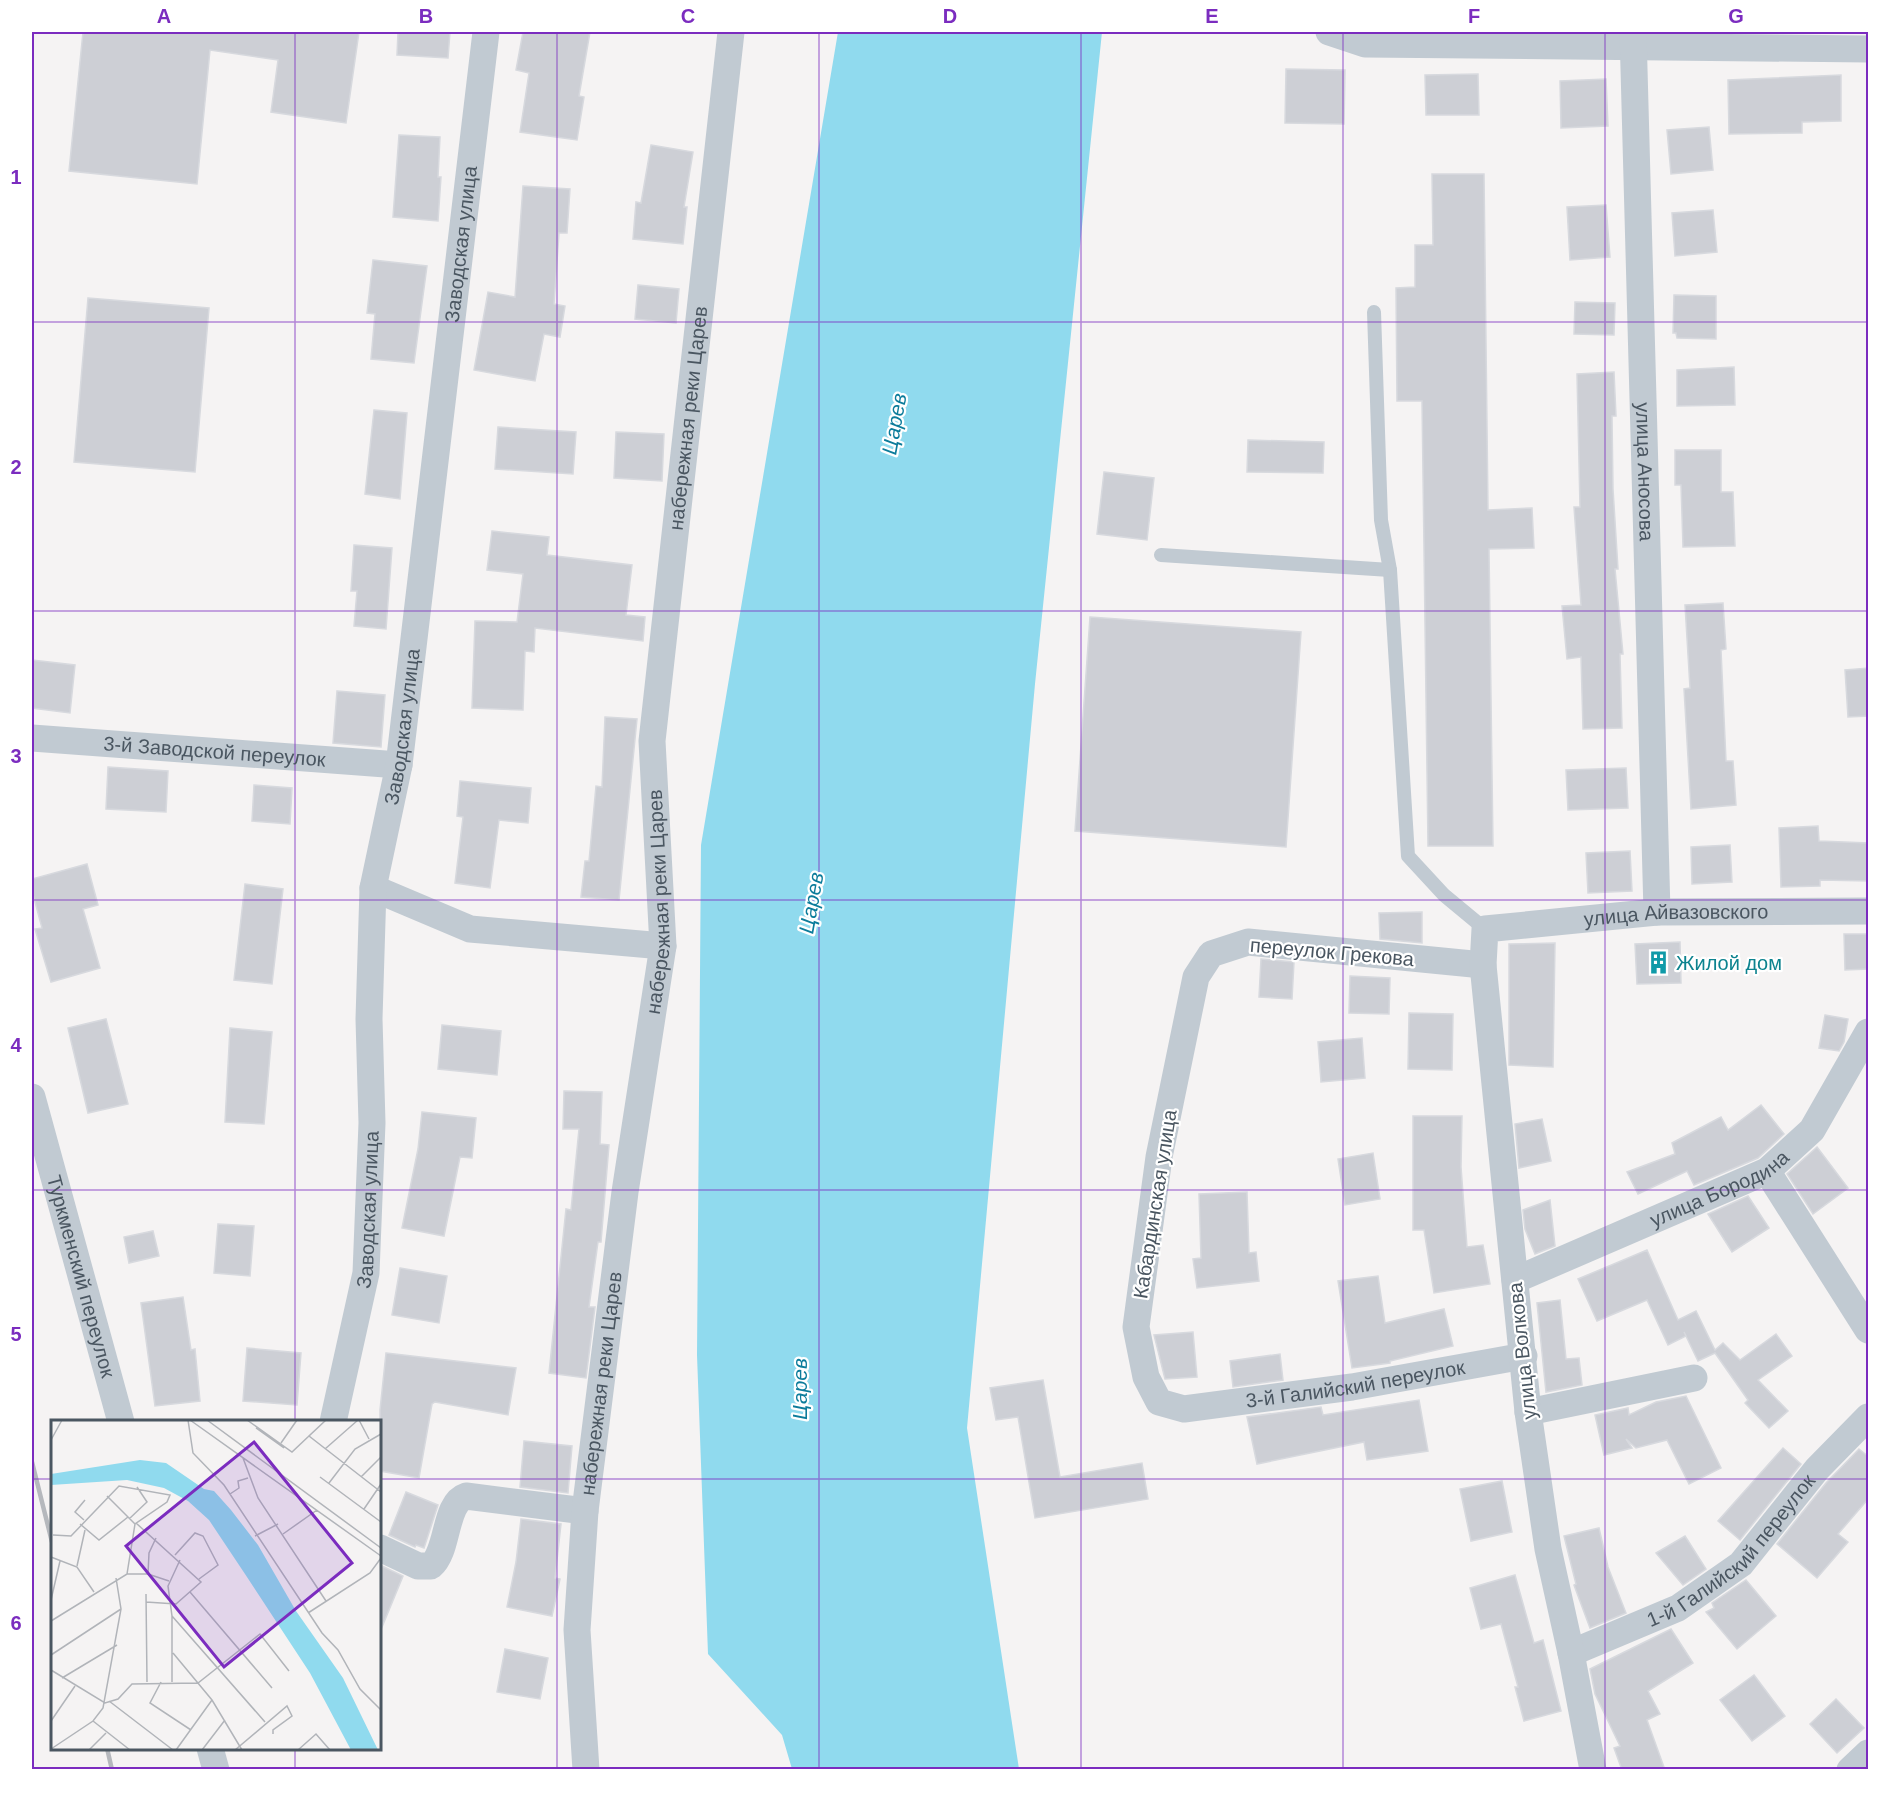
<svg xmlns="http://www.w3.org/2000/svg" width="1900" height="1801" viewBox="0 0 1900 1801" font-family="Helvetica,sans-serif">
<rect width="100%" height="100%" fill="#f5f3f3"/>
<polygon fill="#90daee" points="838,32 1102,32 1035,684 967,1428 1019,1769 792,1769 782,1735 708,1654 697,1355 701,845"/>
<g fill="#cdcfd5" stroke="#d7d9de" stroke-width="1.5">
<polygon points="83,32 359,32 346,123 271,112 278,60 210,50 197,184 69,171"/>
<polygon points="398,32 450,32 448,58 397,55"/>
<polygon points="523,32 590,32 579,96 584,97 577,140 520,132 529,73 516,70"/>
<polygon points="1286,69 1345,70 1344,124 1285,123"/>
<polygon points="1478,74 1479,115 1426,115 1425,75"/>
<polygon points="1841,75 1841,121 1802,122 1802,133 1729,134 1728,80"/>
<polygon points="1606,79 1608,126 1561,128 1560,81"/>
<polygon points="1709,127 1713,170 1671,174 1667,130"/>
<polygon points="399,135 440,137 438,177 441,177 438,221 393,217"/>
<polygon points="651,145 693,152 684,207 687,207 683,244 633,239 636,202 641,203"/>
<polygon points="1432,174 1484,174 1488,510 1532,508 1534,548 1489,549 1493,846 1428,846 1422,401 1397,401 1396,288 1415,287 1415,245 1433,245"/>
<polygon points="523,186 570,189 567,233 559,233 554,304 565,306 560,337 544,334 535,381 474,370 488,292 515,297"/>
<polygon points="1606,205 1610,257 1570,260 1567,207"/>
<polygon points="1713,210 1717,252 1675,256 1672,213"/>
<polygon points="373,260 427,266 414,363 371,359 375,314 367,313"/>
<polygon points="638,285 679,289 676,323 635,319"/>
<polygon points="1674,295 1716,296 1716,339 1677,338 1676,333 1673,333"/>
<polygon points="88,298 209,308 195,472 74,462"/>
<polygon points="1575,302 1615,303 1614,335 1574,334"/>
<polygon points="1734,367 1735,405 1677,406 1677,370"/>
<polygon points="1614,372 1616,416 1612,416 1613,489 1618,569 1615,569 1623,654 1620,654 1622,728 1583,729 1581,657 1567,659 1562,606 1581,605 1574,507 1580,507 1577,374"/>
<polygon points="374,410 407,413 400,499 365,494"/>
<polygon points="498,427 576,432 573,474 495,469"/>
<polygon points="616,432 664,434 662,481 614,478"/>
<polygon points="1248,440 1324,442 1323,473 1247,472"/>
<polygon points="1675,450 1721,450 1721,492 1733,492 1735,546 1683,547 1681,485 1675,485"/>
<polygon points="1104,472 1154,478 1147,540 1097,534"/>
<polygon points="492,531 549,537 547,555 632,565 626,615 645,617 643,641 535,628 534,652 525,651 523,710 472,708 475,621 517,622 523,574 487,570"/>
<polygon points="354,545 392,548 386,629 354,626 357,591 351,591"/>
<polygon points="1723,603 1726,649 1721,650 1726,761 1733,761 1736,805 1691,809 1684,689 1690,688 1685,605"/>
<polygon points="1090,617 1301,632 1286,847 1075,831"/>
<polygon points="32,660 75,665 70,713 32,708"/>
<polygon points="1869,668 1869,716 1848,717 1845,670"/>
<polygon points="337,691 385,695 381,747 333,743"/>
<polygon points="605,717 637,719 619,900 581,897 585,861 589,861 596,786 602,787"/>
<polygon points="108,767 168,771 166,812 106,809"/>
<polygon points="1626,768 1628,808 1568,810 1566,770"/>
<polygon points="460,781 531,788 528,823 499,820 490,888 455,883 463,817 457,816"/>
<polygon points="254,785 292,788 290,824 252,821"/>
<polygon points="1818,826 1819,841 1869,843 1869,881 1820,880 1820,886 1781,887 1779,828"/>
<polygon points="1730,845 1732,882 1692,884 1691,847"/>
<polygon points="1630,851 1632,891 1588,893 1586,853"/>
<polygon points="87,864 98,905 83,909 100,968 51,982 35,929 42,928 32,891 32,879"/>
<polygon points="245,884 283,889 272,984 234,980"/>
<polygon points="1422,912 1422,943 1380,939 1379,913"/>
<polygon points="1844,934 1869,934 1869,969 1845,970"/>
<polygon points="1680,942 1681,983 1637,984 1635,944"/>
<polygon points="1555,943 1553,1067 1509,1065 1509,944"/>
<polygon points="1261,959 1294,962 1292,999 1259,997"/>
<polygon points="1350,976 1390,978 1389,1014 1349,1013"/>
<polygon points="1409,1013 1453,1014 1452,1070 1408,1069"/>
<polygon points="1825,1015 1848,1019 1844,1042 1839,1051 1819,1048"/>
<polygon points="106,1019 128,1104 88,1113 68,1028"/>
<polygon points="442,1025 501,1031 497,1075 438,1069"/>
<polygon points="230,1028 272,1032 264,1124 225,1122"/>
<polygon points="1362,1038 1365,1078 1321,1082 1318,1042"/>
<polygon points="564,1091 602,1092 600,1144 609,1145 601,1242 598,1242 589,1307 595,1307 586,1378 549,1373 566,1209 571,1210 579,1129 563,1129"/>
<polygon points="1761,1105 1784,1134 1758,1158 1694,1185 1687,1171 1638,1194 1627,1172 1675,1154 1672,1143 1721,1117 1728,1130"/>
<polygon points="422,1112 476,1118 472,1158 460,1157 444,1236 402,1228 418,1149"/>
<polygon points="1413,1116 1462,1116 1461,1167 1467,1247 1483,1245 1490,1284 1434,1293 1424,1230 1413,1230"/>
<polygon points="1542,1119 1551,1161 1519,1168 1515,1124"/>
<polygon points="1817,1147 1848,1188 1813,1214 1787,1174"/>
<polygon points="1373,1153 1380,1199 1345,1205 1338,1159"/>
<polygon points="1247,1192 1249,1253 1256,1252 1259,1281 1197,1288 1193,1259 1201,1258 1199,1194"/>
<polygon points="1748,1196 1769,1228 1732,1252 1708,1214"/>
<polygon points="1550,1200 1555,1246 1535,1254 1525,1229 1523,1210"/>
<polygon points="218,1224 254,1226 250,1276 214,1273"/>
<polygon points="153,1231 159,1256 129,1263 124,1237"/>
<polygon points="1647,1250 1678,1320 1696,1311 1715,1350 1723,1343 1740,1360 1776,1334 1792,1356 1758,1380 1788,1411 1769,1428 1745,1403 1748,1400 1715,1353 1698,1361 1684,1332 1686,1336 1668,1345 1647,1300 1597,1321 1578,1279"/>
<polygon points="400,1268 447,1276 439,1323 392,1315"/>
<polygon points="1378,1276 1385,1323 1444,1309 1453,1346 1390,1361 1390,1363 1352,1368 1338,1281"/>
<polygon points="183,1297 191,1350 195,1349 200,1401 155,1406 141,1303"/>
<polygon points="1560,1300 1566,1359 1579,1358 1582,1385 1546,1392 1537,1303"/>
<polygon points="1193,1332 1197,1377 1165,1379 1154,1335"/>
<polygon points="247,1348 301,1353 297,1405 243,1401"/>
<polygon points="386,1353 516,1368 508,1415 435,1402 432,1404 419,1478 380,1471 380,1410"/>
<polygon points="1280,1354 1283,1380 1233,1387 1230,1361"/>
<polygon points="1043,1380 1060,1477 1142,1463 1148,1499 1035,1518 1018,1417 996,1420 990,1388"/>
<polygon points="1686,1396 1721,1468 1689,1484 1667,1440 1636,1448 1626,1439 1632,1448 1604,1455 1595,1415 1628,1408 1629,1415 1656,1402"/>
<polygon points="1419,1400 1428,1451 1367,1460 1364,1442 1257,1464 1247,1417 1321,1407 1323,1415"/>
<polygon points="524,1441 572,1446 568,1493 520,1487"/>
<polygon points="1783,1448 1801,1464 1740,1540 1718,1521"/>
<polygon points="1859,1449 1869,1457 1869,1498 1838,1534 1848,1542 1817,1578 1777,1544 1826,1483"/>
<polygon points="1502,1481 1512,1532 1471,1541 1460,1489"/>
<polygon points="406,1492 438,1505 424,1548 416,1545 415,1547 389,1535"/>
<polygon points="521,1519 561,1524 555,1578 560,1579 552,1616 507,1607 516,1562"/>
<polygon points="1599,1528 1608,1567 1626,1613 1590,1628 1574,1585 1576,1584 1564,1536"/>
<polygon points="1685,1536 1706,1569 1683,1585 1656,1553"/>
<polygon points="380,1565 403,1576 380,1632"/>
<polygon points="1515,1575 1534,1643 1543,1640 1561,1711 1524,1721 1515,1687 1518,1687 1501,1624 1481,1629 1470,1588"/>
<polygon points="1746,1580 1776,1616 1737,1649 1706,1612 1714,1608 1712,1603"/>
<polygon points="1671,1629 1693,1663 1648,1691 1660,1714 1647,1720 1665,1770 1622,1770 1614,1748 1620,1746 1595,1694 1590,1669"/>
<polygon points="505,1649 548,1658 540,1699 497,1692"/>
<polygon points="1754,1675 1785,1716 1752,1741 1720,1700"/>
<polygon points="1836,1699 1864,1728 1837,1753 1810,1724"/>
</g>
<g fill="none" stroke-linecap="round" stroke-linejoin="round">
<g stroke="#c1cad2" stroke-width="14">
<polyline points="1374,312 1381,520 1390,570 1408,856 1444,895 1485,929"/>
<polyline points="1161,555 1390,570"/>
</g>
<g stroke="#c1cad2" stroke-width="27">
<polyline points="1329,32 1365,44 1868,49"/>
<path id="s1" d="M1633,32l24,880"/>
<path id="s2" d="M32,738l367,27"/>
<polyline points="373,888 470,929 663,946"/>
<path id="s3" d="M1483,965l-235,-23 -37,12 -15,23 -37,180 -23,170 10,50 13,25 25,7 168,-22 172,-31"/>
<path id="s4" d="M32,1097l89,325"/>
<polyline points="1767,1171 1868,1330"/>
<path id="s5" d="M1515,1280l252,-109 45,-41 56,-98"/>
<polyline points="1528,1412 1694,1378"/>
<path id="s6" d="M333,1422l33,-149 6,-150 -3,-104 4,-131 26,-123 87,-733"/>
<path d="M380,1548l38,18h13c18,-15 13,-63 35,-70l119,15"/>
<path id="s7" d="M1571,1653l107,-45 63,-44 76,-95 51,-52"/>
<polyline points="210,1748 216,1770"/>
<path id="s8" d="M586,1770l-9,-140 8,-119 40,-319 38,-246 -11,-205 79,-709"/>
<path id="s9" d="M1593,1770l-22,-117 -23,-104 -20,-137 -45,-447 2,-36 172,-17 211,-1"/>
<polyline points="1850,1770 1868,1753"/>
</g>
<g stroke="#b5b8bd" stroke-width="4.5">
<polyline points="32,1462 52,1542"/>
<polyline points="107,1748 112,1770"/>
</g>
</g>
<path fill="none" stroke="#7b2cbf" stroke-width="1.5" stroke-opacity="0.55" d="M295,32v1390M557,32v1738M819,32v1738M1081,32v1738M1343,32v1738M1605,32v1738M32,322h1836M32,611h1836M32,900h1836M32,1190h1836M32,1479h20M380,1479h1488M295,1748v22"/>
<defs>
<symbol id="building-bare" viewBox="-9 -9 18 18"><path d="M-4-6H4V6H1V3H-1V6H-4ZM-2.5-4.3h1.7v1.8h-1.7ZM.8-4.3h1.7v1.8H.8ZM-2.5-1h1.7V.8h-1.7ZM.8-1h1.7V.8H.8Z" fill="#0f9aa8" stroke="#fff" stroke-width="2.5" paint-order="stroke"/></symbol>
</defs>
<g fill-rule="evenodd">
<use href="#building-bare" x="1642" y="946" width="33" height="33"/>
</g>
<g text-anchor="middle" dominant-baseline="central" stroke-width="4.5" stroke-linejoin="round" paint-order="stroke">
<g font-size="20" fill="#4a5661" stroke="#fff">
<text stroke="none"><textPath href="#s6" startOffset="1188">Заводская улица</textPath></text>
<text stroke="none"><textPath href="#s8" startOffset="1360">набережная реки Царев</textPath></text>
<text stroke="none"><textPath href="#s1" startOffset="440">улица Аносова</textPath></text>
<text stroke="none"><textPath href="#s6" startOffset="702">Заводская улица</textPath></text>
<text stroke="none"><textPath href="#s2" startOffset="183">3-й Заводской переулок</textPath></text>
<text stroke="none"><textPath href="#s8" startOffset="874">набережная реки Царев</textPath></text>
<text stroke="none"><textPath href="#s9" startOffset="1041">улица Айвазовского</textPath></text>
<text transform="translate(1332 952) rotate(5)">переулок Грекова</text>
<text stroke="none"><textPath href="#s5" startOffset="224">улица Бородина</textPath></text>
<text transform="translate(1155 1204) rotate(-81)">Кабардинская улица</text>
<text stroke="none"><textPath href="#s6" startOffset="216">Заводская улица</textPath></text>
<text stroke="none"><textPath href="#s4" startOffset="186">Туркменский переулок</textPath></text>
<text transform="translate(1522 1351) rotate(-96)">улица Волкова</text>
<text stroke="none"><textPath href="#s8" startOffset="388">набережная реки Царев</textPath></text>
<text stroke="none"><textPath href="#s3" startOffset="936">3-й Галийский переулок</textPath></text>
<text stroke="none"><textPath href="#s7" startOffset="194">1-й Галийский переулок</textPath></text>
</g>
<g font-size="20" fill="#0d838f" stroke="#fff" text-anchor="start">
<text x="1676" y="963">Жилой дом</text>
</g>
<g font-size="21" font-style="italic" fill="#0c7c9b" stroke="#fff">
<text transform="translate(894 424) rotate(-80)">Царев</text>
<text transform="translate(811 903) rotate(-80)">Царев</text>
<text transform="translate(799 1389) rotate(-90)">Царев</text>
</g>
</g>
<g transform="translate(51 1420)">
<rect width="330" height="330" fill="#f5f3f3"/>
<path d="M89,40l26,3 38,26 10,2 17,19 27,35 38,66 47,67 35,72h-27l-41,-77 -65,-99 -36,-54 -21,-19 -24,-13 -37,-8 -76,5v-11z" fill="#90daee"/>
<path fill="none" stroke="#b1b4b9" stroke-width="1.5" d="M137,0l5,33 31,32 98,148 16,17 22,39 21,21M139,0l191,136M156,0l174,128M196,0l45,32 18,-17M275,0l-17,16 72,56M308,0l10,19M205,8l28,20M0,20l11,-20M230,23l16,-23M274,29l33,-29M192,38l15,40 68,103M269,57l61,45M310,57l20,-20M278,63l26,-34 26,-15M179,74l9,-6 -1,-7 10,-3M56,76l28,28M313,89l17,-25M78,99l18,-17 -10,-15M33,100l-9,-8 10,-12M85,103l65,59 -25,22 -30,-2M29,104l19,16 29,-23M232,114l34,-24M2,115l18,1 48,-50 51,9 -3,7 -32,22 -8,50M204,116l23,-12M124,135l20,-22 8,3 15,29 -19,14M0,137l26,10 17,25M26,146l8,-36M97,154l1,-21 7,-15M139,172l82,96M95,174l1,88M0,180l9,-39M257,193l62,-40 11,-15M121,196l93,106M0,201l76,-47h21l21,7M122,233l39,47 30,50M0,235l70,-46M0,250l54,33 13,-4 14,-15 66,-1 62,-49 29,37M11,258l55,-33M110,262l-11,21 41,27M121,262v-66l-4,-30 12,-26M58,281l64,49M0,301l24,-35M42,301l37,29M0,329l42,-28 10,-13 18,-99 -5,-31M38,330l17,-17M125,330l36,-50M151,330l23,-30M184,330l52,-44 5,10 -19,14v4M247,330l18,-16 14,16"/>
<path fill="#7b2cbf" fill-opacity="0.15" stroke="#7b2cbf" stroke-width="3" d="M203,22l98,121 -128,104 -98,-121z"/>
<rect width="330" height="330" fill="none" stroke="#4a5661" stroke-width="3"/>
</g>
<rect width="1900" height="1801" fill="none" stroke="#ffffff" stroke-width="66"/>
<rect x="33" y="33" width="1834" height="1735" fill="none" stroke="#7b2cbf" stroke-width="2"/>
<g font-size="20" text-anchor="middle" font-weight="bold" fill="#7b2cbf">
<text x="164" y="23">A</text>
<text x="426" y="23">B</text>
<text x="688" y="23">C</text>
<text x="950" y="23">D</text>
<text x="1212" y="23">E</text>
<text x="1474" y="23">F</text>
<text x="1736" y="23">G</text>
<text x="16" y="184">1</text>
<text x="16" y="474">2</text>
<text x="16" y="763">3</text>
<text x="16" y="1052">4</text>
<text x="16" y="1341">5</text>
<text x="16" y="1630">6</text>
</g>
</svg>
